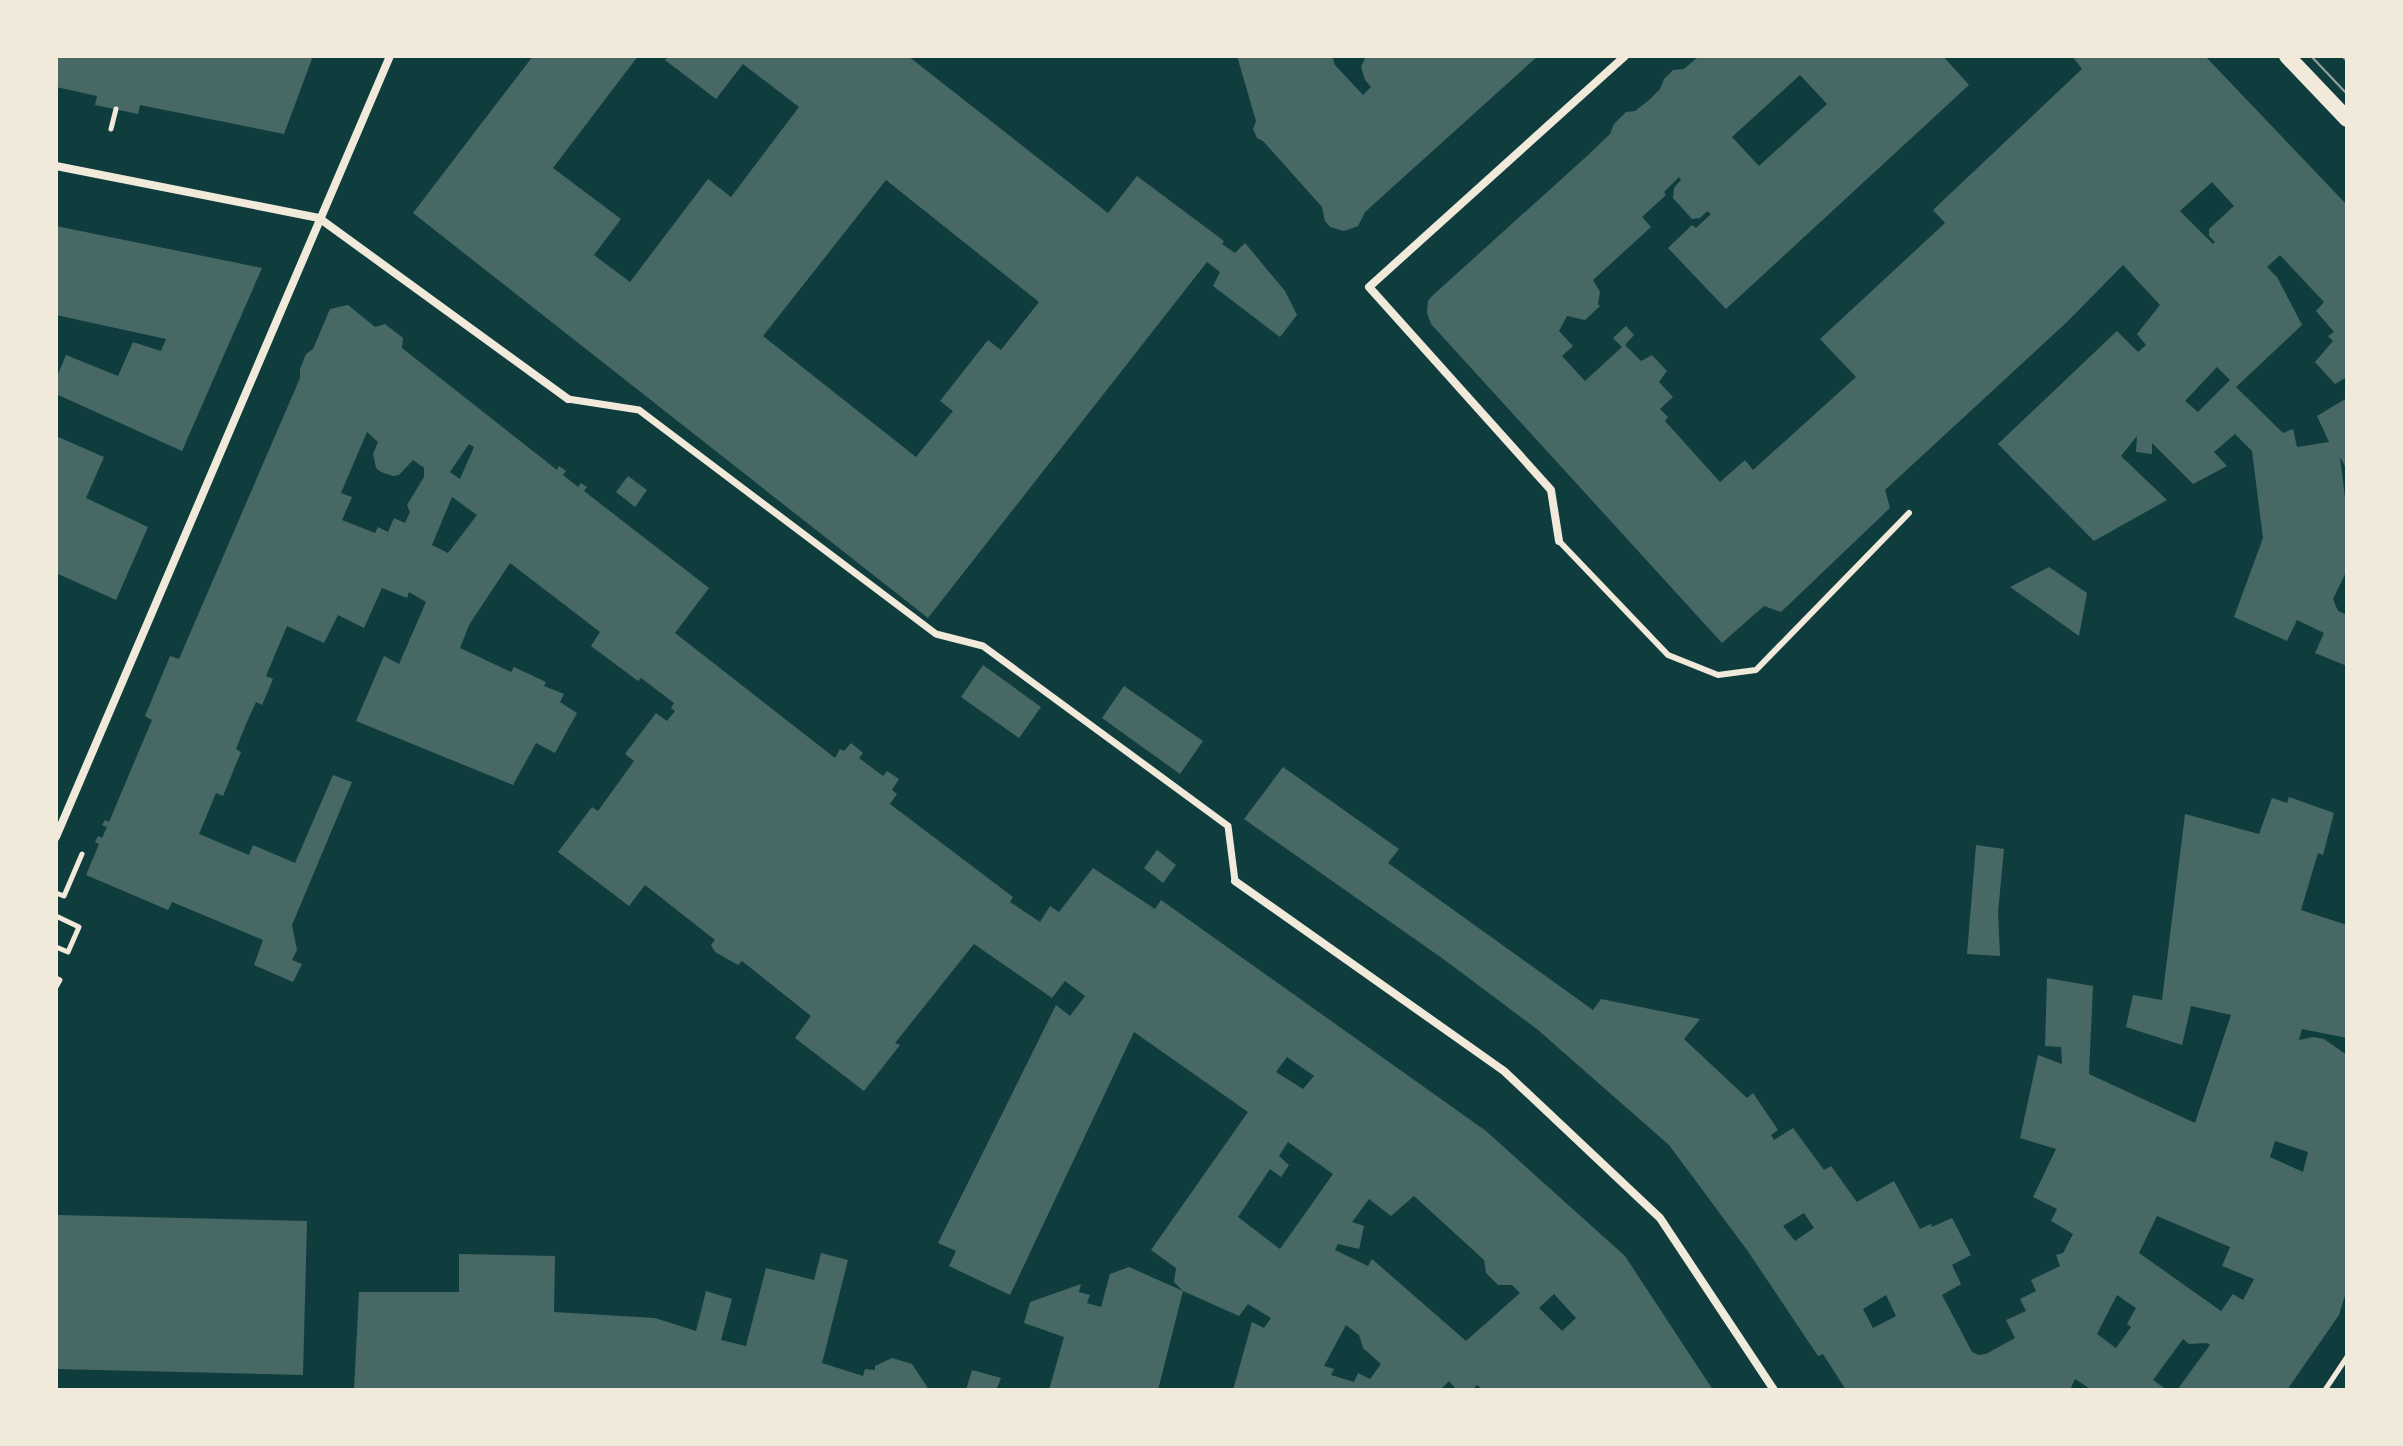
<svg xmlns="http://www.w3.org/2000/svg" width="2403" height="1446" viewBox="0 0 2403 1446" font-family="'Sofia Sans Condensed',sans-serif">
<rect width="100%" height="100%" fill="#0f3d3e"/>
<g fill="#486865" fill-rule="evenodd">
<polygon points="56,56 313,56 284,134 140,105 138,114 95,105 97,96 56,87"/>
<path d="M533,56h105l-85,112 68,51 -27,36 36,27 78,-103 23,18 68,-90 -56,-43 -27,35 -51,-39 4,-4h239l200,157 29,-37 87,65 -2,3 13,9 10,-10 40,48 12,24 -17,22 -67,-51 7,-14 -13,-10 -279,356 -515,-405zM886,180l153,122 -38,48 -13,-10 -48,61 13,10 -37,46 -153,-121z"/>
<polygon points="1237,56 1332,56 1335,65 1363,95 1371,87 1365,80 1361,67 1366,56 1538,56 1365,212 1358,226 1344,231 1330,227 1325,221 1322,207 1263,141 1257,138 1253,129 1256,121"/>
<path d="M1699,56h244l26,29 -243,224 -58,-61 24,-23 4,3 15,-14 -4,-3 -7,7 -8,1 -19,-21 1,-10 7,-8 -2,-3 -15,15 2,3 -24,22 9,10 -58,53 7,12 -2,12 2,2 -15,14 -18,-4 -8,15 14,15 -11,10 23,25 37,-34 -9,-9 13,-12 8,9 -9,10 16,16 11,-6 15,16 -8,11 14,15 -13,12 8,8 -3,4 55,61 25,-22 8,10 103,-93 -36,-38 125,-116 -12,-13 149,-141 -10,-13h133l142,149v172l-12,7 -20,-22 18,-21 -5,-5 6,-4 -18,-21 8,-9 -44,-47 -13,12 10,10 25,48 -66,62 47,46 10,-4 4,18 32,-5 -12,-26 30,-18v72l-7,-13 7,57v56l-14,29 5,12 9,4v51l-32,-13 9,-20 -27,-13 -10,21 -53,-24 29,-79 -11,-87 -17,-17 -21,18 13,14 -34,18 -41,-41v11l-16,-2 1,-16 -16,20 46,44 -73,41 -96,-97 119,-113 21,21 8,-7 -9,-11 23,-29 -37,-40 -56,57 -182,168 5,18 -109,104 -17,-6 -42,37 -291,-319 -4,-11 1,-12 4,-5 155,-140 23,-22 4,-10 12,-12 9,-1 13,-10 12,-12 4,-10 9,-9 11,-1zM1800,75l27,29 -68,62 -27,-29zM2212,182l22,24 -25,23v7l6,6 -2,2 -33,-33zM2217,367l13,13 -32,32 -13,-11z"/>
<polygon points="56,226 262,268 182,451 56,394 56,379 66,355 118,376 133,342 161,351 166,339 56,315"/>
<path d="M348,305l27,22 10,-3 18,14 -1,10 155,122 2,-4 7,5 -3,4 15,12 3,-4 6,4 -3,4 125,97 -34,45 160,125 5,-9 4,2 7,-8 12,10 -4,5 24,18 4,-5 12,8 -7,11 5,4 -7,10 123,93 -3,5 30,20 10,-16 9,6 34,-44 62,41 6,-9 325,231 139,125 88,134h-230l-6,-5 -5,5h-15l-8,-9 -9,9h-207l19,-68 12,6 7,-10 -23,-14 -9,12 -56,-25 -9,-9 2,-14 -25,-18 97,-138 -114,-80 -124,263 -61,-29 7,-15 -18,-8 118,-238 14,11 15,-20 -20,-15 -13,17 -78,-54 -79,99 5,2 -36,46 -69,-53 16,-22 -69,-55 -4,4 -23,-13 -4,-7 4,-5 -70,-55 -16,21 -71,-54 34,-45 6,4 36,-50 -9,-7 31,-41 11,8 8,-10 -4,-3 3,-5 -33,-25 -3,3 -47,-35 9,-14 -90,-69 -41,62 -9,23 51,24 3,-5 32,15 -2,4 20,8 -4,8 17,11 -22,40 -19,-10 -23,42 -157,-64 28,-65 15,8 27,-62 -17,-10 -2,6 -25,-10 -18,40 -26,-13 -14,28 -37,-17 -21,50 7,3 -11,26 -6,-3 -10,22 -10,25 5,3 -18,44 -7,-3 -17,41 50,21 4,-10 42,18 38,-88 19,7 -60,143 5,25 -5,10 10,4 -9,18 -39,-17 9,-25 -91,-38 -4,8 -82,-35 13,-31 -4,-2 3,-6 4,2 5,-11 -5,-2 3,-5 4,2 43,-102 -7,-4 25,-60 9,3 121,-281v-9l6,-15 7,-5 17,-40zM367,432l11,10 -5,12 3,14 5,4 12,4 6,-1 14,-15 11,8v9l-17,28 3,7 -5,11 -11,-5 -6,14 -10,-5 -3,6 -33,-13 10,-23 -11,-4zM469,444l5,3 -14,32 -10,-7zM452,497l25,18 -29,38 -16,-8zM1287,1057l27,19 -11,13 -27,-17zM1288,1142l45,32 -53,75 -42,-32 32,-48 11,8 8,-12 -10,-9zM1414,1196l70,64 2,13 12,12h14l8,8 -54,48 -94,-82 -4,7 -33,-16 3,-6 21,5 5,-23 -12,-4 17,-23 22,17zM1554,1294l22,24 -14,13 -23,-23zM1346,1325l13,10 4,13 18,16 -11,15 -12,-6 -4,9 -23,-7 3,-6 -10,-3z"/>
<polygon points="56,436 104,457 86,498 148,527 116,600 56,573"/>
<polygon points="628,476 647,490 635,507 616,492"/>
<polygon points="2049,567 2087,593 2079,636 2010,587"/>
<polygon points="983,665 1041,707 1019,738 961,697"/>
<polygon points="1124,686 1203,741 1180,774 1102,718"/>
<path d="M1283,767l116,82 -11,14 205,147 8,-11 99,20 -16,20 63,59 6,-5 25,37 -7,5 3,5 19,-12 31,42 7,-4 26,36 37,-21 26,48 11,-5 1,3 20,-9 19,37 -19,10 9,19 -19,11 30,57 7,3 7,-1 29,-16 -9,-18 20,-9 -6,-12 16,-8 -5,-11 29,-14 -4,-11 7,-2 10,-19 -22,-13 6,-12 -24,-12 23,-48 -36,-11 18,-83 24,9 -1,-17 -16,-1 2,-68 46,8 -4,88 106,49 36,-108 -40,-9 -9,39 -56,-18 7,-32 29,5 23,-186 74,20 13,-36 15,5 2,-6 45,16 -11,42 -5,-2 -17,57 46,15v113l-45,-9 -3,11 14,-3 11,2 23,16v234l-8,26 -52,75h-110l33,-45 -3,-2 -18,1 -6,-5 -30,41 14,10h-75l-17,-11 -5,11h-224l-23,-36 -5,2 -71,-106 -78,-105 -131,-115 -92,-69 -202,-142zM2275,1141l33,11 -5,20 -33,-15zM1804,1213l10,15 -19,13 -12,-15zM2157,1216l73,31 -8,19 32,13 -11,21 -10,-6 -12,17 -82,-58zM1886,1295l10,21 -23,12 -10,-19zM2117,1295l19,13 -9,16 4,3 -15,21 -19,-14z"/>
<polygon points="1976,845 2004,849 1998,913 2000,956 1967,954"/>
<polygon points="1157,850 1176,865 1163,883 1144,868"/>
<polygon points="56,1215 307,1221 303,1375 56,1369"/>
<polygon points="821,1253 848,1260 822,1363 863,1376 865,1369 875,1370 875,1366 892,1358 912,1364 929,1390 354,1390 359,1292 459,1292 459,1254 555,1256 554,1312 655,1318 696,1331 706,1291 732,1299 721,1340 746,1346 766,1268 814,1280"/>
<polygon points="1129,1267 1183,1291 1158,1390 1049,1390 1064,1337 1024,1323 1030,1302 1081,1284 1079,1292 1090,1295 1087,1303 1101,1307 1110,1274"/>
<polygon points="972,1370 1001,1378 996,1390 966,1390"/>
</g>
<g fill="none" stroke-linecap="round" stroke-linejoin="round">
<g stroke="#f1e9da" stroke-width="5">
<polyline points="111,129 116,109"/>
<polyline points="56,893 64,896 82,854"/>
<polyline points="56,916 79,927 68,952 56,947"/>
<polyline points="56,978 60,980 56,987"/>
<polyline points="2325,1390 2347,1357"/>
</g>
<polyline stroke="#f1e9da" stroke-width="6" points="1559,541 1668,655 1718,675 1756,670 1909,513"/>
<polyline stroke="#f1e9da" stroke-width="7" points="568,399 639,410 936,634 983,646 1228,826 1235,881"/>
<g stroke="#f1e9da" stroke-width="8">
<polyline points="56,166 319,218 568,399"/>
<polyline points="1559,541 1551,490 1369,287 1625,56"/>
<polyline points="56,837 390,56"/>
<polyline points="1235,881 1504,1071 1660,1218 1774,1390"/>
</g>
<polyline stroke="#f1e9da" stroke-width="16" points="2287,56 2347,119"/>
<g stroke="#97a49c" stroke-width="2">
<polyline points="2311,56 2347,94"/>
<polyline points="2342,56 2347,61"/>
</g>
</g>
<rect width="2403" height="1446" fill="none" stroke="#f1e9da" stroke-width="116"/>
</svg>
